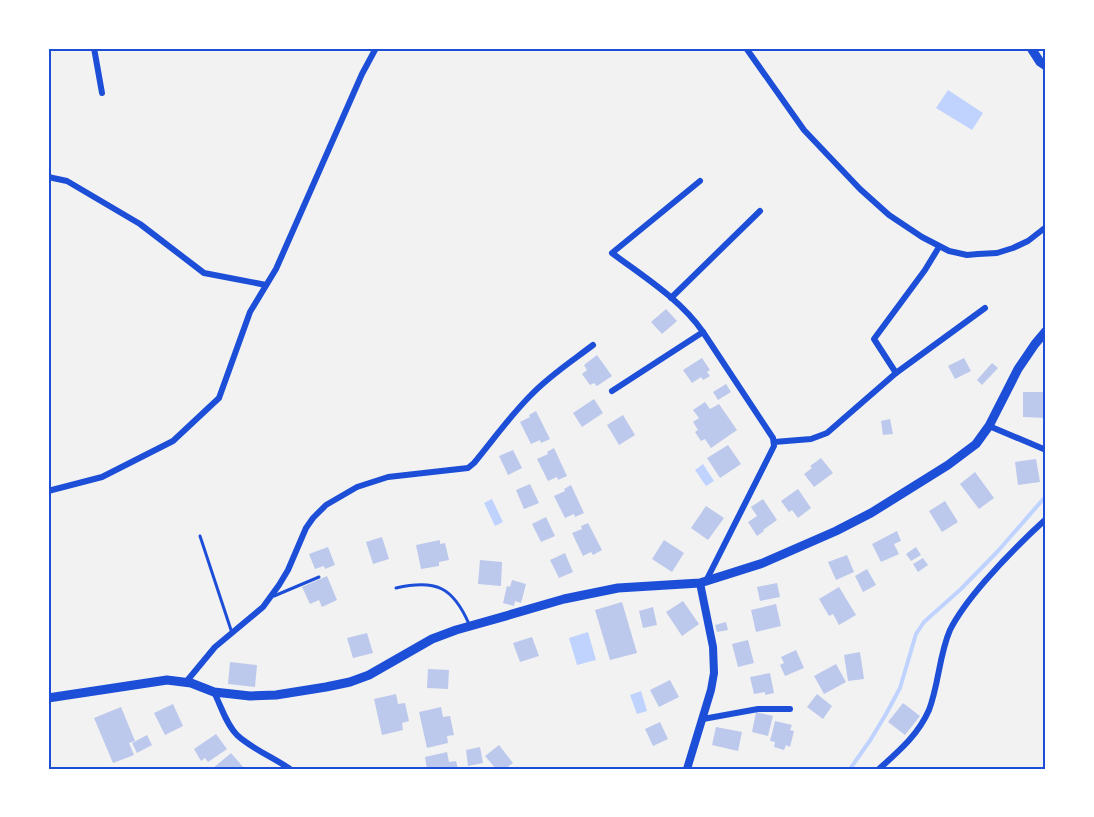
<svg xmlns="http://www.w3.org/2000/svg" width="1094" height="817" viewBox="0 0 1094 817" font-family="'PT Sans Narrow',sans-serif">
<rect width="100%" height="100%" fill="#f2f2f2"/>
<g fill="#bfd3fe">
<polygon points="948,90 983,113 972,130 936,108"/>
<polygon points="703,464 714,481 706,486 695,470"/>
<polygon points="492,499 503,522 495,526 484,503"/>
<polygon points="588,632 596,660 577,665 569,638"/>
<polygon points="641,691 647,711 637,714 630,695"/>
</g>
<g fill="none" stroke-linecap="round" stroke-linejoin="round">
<polyline stroke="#bfd3fe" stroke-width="4" points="850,769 871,739 886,714 900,688 916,634 924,622 961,589 998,551 1046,496"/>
</g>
<g fill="#bdc9ec">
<polygon points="666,309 677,321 662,334 651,322"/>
<polygon points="597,355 612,376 597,386 594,383 590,385 582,374 587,370 584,365"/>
<polygon points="702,358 710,370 707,372 710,376 703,380 701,377 692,383 683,370"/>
<polygon points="964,358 971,371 955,379 948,366"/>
<polygon points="992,363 998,368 982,385 977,380"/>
<polygon points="726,384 731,392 718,400 713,392"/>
<polygon points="1023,392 1046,392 1046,418 1023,417"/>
<polygon points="594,399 603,413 582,427 573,413"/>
<polygon points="705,402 710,409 719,404 737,430 711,448 705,439 701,441 695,432 698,430 693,422 699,418 693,410"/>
<polygon points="536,411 550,439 541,443 540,440 531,444 520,422 530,417 529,415"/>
<polygon points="623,415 635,435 619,445 607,425"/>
<polygon points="890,419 893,434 883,435 881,421"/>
<polygon points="728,445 741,464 720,478 707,458"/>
<polygon points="554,448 567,476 558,480 557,477 548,481 537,459 548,454 547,452"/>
<polygon points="513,450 522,468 508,475 499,456"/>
<polygon points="821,458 833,473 814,487 804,474 812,468 810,466"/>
<polygon points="1036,459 1040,482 1018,485 1015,462"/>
<polygon points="975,472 994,498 979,509 960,484"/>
<polygon points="530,484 539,503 524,509 516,490"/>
<polygon points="571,485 584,513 575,517 574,514 565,518 554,496 565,491 564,489"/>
<polygon points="798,489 811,508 798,518 792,510 789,512 781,501"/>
<polygon points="763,499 777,520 763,530 764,531 757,536 748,522 757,516 751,507"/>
<polygon points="945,501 958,522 942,532 929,511"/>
<polygon points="706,506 724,518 708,540 691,528"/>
<polygon points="546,517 555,536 541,542 532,524"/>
<polygon points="588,523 602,550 593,555 591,552 583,556 572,533 582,529 581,526"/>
<polygon points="897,531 901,541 894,544 899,554 881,562 872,544"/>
<polygon points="382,537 389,559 373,564 366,542"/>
<polygon points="440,540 440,544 445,543 449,560 439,562 439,566 421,569 416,545"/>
<polygon points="664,540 684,553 672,572 652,559"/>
<polygon points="328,547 335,565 325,569 324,566 315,569 309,554"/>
<polygon points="916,547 921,555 911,561 906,554"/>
<polygon points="565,553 573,572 559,578 550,560"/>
<polygon points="847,555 854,572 836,580 828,562"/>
<polygon points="923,558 928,565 918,572 913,564"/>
<polygon points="480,560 502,562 501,586 478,584"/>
<polygon points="867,569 876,585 863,592 855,576"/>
<polygon points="327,576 337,600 322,607 319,600 310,604 302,587"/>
<polygon points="512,580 526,584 521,603 515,601 514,606 503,603 507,586 510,587"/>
<polygon points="777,583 780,597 760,601 757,587"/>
<polygon points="839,587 856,615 839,625 833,614 829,616 819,599"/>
<polygon points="683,601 699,624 682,636 666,612"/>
<polygon points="622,602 637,653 610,660 595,610"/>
<polygon points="776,604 781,626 756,632 751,610"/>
<polygon points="653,607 657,625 643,628 639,611"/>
<polygon points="726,622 728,630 717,632 715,625"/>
<polygon points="367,633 373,653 353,658 347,638"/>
<polygon points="532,637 539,656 520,662 513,643"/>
<polygon points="748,640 754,663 738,667 732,644"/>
<polygon points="796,650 804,668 785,676 780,665 784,663 781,657"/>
<polygon points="860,652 864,679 848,681 844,655"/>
<polygon points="230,662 257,665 255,687 228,684"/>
<polygon points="836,664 846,682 824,694 814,676"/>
<polygon points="428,669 449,670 448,689 427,688"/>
<polygon points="770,673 774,693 765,695 765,692 754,694 750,677"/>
<polygon points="670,680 679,697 659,707 650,690"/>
<polygon points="396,694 398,704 405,703 409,721 402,723 403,730 382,735 374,699"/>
<polygon points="817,694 832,706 823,719 807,707"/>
<polygon points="903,703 920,716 905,735 888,722"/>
<polygon points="173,704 183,726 165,735 154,713"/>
<polygon points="121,707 135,741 129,743 134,755 113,763 94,718"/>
<polygon points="441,707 443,717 450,716 454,735 447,736 448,743 427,748 419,712"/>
<polygon points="756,712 773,716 768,736 752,732"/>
<polygon points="775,721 792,725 790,730 794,731 790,747 786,745 784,750 774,747 775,742 770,741"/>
<polygon points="660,722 668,739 653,746 645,729"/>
<polygon points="716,727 742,732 738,751 712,745"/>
<polygon points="216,734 227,749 208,762 205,758 201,761 194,749"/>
<polygon points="147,735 152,745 137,753 132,743"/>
<polygon points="499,745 513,763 505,769 496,769 485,756"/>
<polygon points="480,747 483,763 468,766 466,750"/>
<polygon points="447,752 449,762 456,761 458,769 427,769 425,757"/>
<polygon points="231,753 244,768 243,769 212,769"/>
</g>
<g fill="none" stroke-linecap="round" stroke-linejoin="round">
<g stroke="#1d4ed8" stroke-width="3">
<polyline points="200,536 232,633"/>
<path d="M396,588c40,-9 57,-1 73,36"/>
<polyline points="274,596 319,577"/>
</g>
<g stroke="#1d4ed8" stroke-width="6">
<polyline points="94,48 102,93"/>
<polyline points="746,48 804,130 860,189 889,215 922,237 949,251 967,255 978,254 997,253 1013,248 1028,241 1046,227"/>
<polyline points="48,177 67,181 140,224 204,273 266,285"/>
<path d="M700,181l-88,72c32,24 68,46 91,79l70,106 1,8 -68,135"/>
<polyline points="671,298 760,211"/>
<polyline points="896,373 985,308"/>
<polyline points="612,391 703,332"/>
<polyline points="989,426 1046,450"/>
<polyline points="774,442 811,439 827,433 896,373 874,339 925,270 939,247"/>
<polyline points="48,491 102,477 173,441 219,398 250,312 276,269 362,74 376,48"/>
<path d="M186,682l29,-35 48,-40 16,-22 9,-15 18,-42 7,-10 13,-13 31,-18 31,-10 80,-9 6,-5c19,-23 36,-47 57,-68 18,-19 41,-34 62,-50"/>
<path d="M214,692c7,14 12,32 23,43 15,14 36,22 53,34"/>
<polyline points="703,719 758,709 790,709"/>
<path d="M879,769c20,-18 39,-34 50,-59 10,-26 10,-55 21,-80 9,-18 22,-34 35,-49 19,-22 39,-42 61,-62"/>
</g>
<polyline stroke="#1d4ed8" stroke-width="8" points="687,769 711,690 714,673 713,647 700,583"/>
<g stroke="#1d4ed8" stroke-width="9">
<polyline points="1031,48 1040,62 1046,66"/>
<polyline points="48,698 167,680 191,683 214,692 250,696 276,695 326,687 350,682 369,675 432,639 456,630 509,615 564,599 618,588 700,583 763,563 836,531 871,513 948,465 976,444 989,426 1018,369 1035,344 1046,331"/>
</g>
</g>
<rect width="1094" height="817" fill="none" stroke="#ffffff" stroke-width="99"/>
<rect x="50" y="50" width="994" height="718" fill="none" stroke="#1d4ed8" stroke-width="2"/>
</svg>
